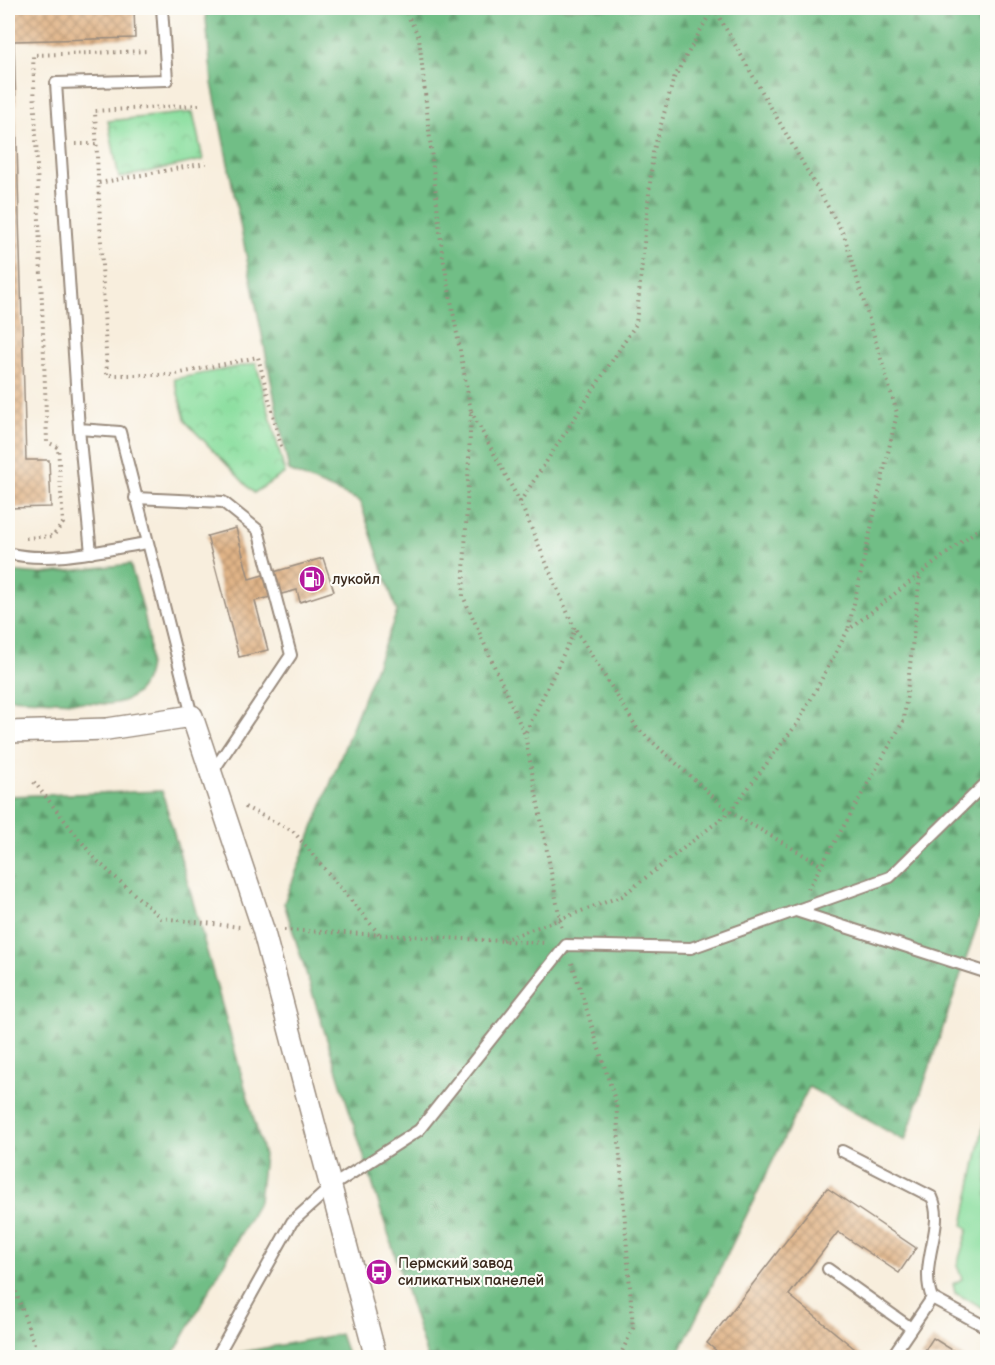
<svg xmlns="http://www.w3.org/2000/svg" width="995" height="1365" viewBox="0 0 995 1365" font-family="'Balsamiq Sans',sans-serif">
<defs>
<pattern id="forest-firs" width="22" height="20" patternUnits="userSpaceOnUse" patternTransform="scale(1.5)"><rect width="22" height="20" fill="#71be86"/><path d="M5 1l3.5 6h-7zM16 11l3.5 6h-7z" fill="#5e9b6d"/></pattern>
<pattern id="park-crowns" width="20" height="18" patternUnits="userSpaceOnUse" patternTransform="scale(1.5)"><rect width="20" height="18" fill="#8cdfa0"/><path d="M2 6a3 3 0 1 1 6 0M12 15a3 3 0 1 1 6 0" fill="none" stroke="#7ac089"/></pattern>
<pattern id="building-cross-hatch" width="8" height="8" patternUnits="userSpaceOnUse" patternTransform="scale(1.5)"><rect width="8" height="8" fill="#e0b487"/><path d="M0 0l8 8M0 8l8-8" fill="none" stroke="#b7936e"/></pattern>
</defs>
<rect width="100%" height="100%" fill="#fdfcf7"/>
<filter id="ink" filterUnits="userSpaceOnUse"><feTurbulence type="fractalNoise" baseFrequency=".0167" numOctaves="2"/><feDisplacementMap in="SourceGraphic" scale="12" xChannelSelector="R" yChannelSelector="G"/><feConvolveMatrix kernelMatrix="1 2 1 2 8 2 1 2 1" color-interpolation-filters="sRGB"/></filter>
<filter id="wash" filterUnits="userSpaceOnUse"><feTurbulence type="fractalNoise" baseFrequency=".008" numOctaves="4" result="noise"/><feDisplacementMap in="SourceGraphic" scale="24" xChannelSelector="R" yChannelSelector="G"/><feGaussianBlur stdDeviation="1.35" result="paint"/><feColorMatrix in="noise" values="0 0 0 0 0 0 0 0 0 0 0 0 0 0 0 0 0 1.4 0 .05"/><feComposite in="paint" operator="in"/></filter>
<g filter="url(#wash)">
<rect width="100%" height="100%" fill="#f8eedd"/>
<g fill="url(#forest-firs)" stroke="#567452" stroke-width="1.5">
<polygon points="205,8 987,8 987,896 905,1141 809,1087 677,1357 427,1357 284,903 397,612 360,501 289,471 212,83"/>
<path d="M130,564c12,41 47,136 -23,140l-99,-6v-127l34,3z"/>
<polygon points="162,791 264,1155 259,1201 172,1357 8,1357 8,796"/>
<polygon points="340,1334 348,1357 236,1357 238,1353"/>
</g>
<g fill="url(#park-crowns)" stroke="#64845f" stroke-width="1.5">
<polygon points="193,112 203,160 119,178 108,121"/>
<polygon points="256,363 285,473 254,493 186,422 174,379"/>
</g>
<polygon fill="#8cdfa0" stroke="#64845f" stroke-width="1.5" points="987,1108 987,1310 955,1293 953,1284 962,1279 957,1265 968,1229 963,1225"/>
<g id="blocks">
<g fill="url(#building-cross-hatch)">
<polygon points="8,8 134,8 135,38 14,41 26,460 49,460 51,507 8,508"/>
<polygon points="236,528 249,579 323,558 334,591 300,602 297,590 255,601 268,650 239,657 207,536"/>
<polygon points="827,1188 916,1248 899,1273 838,1232 789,1295 866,1358 725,1358 707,1343"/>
<polygon points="933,1338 965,1358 920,1358"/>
</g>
</g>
</g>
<g filter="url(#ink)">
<use href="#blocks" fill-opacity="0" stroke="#9a8c7e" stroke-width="1.5"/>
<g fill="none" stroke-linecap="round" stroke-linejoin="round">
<defs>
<g id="service">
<polyline points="162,8 167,80 56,83 79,429 120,432 192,716"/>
<polyline points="79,429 91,553"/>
<polyline points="135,498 223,502 258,530 291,655 211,774"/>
<path d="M8,553c40,11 97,-3 138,-10"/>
<polyline points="796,911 988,973"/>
<path d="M842,1151l90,46c14,31 -14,64 0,101"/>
<polyline points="828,1269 911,1328"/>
<polyline points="216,1358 292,1222 332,1186 419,1130 566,945 691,948 890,877 988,781"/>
<polyline points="891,1358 932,1298 988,1328"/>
</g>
<polyline id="minor" points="8,732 107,729 192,716 263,929 376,1358"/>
</defs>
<use href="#service" stroke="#9a8c7e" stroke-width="14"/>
<use href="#minor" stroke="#9a8c7e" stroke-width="24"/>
<g stroke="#9a8c7e" stroke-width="4" stroke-dasharray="1.5 4.5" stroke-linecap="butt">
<polyline points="404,8 419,37 442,251 471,411 463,596 525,735 562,930"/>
<polyline points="714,8 844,235 897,413 848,630"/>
<polyline points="199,105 95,111 107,375 171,375 258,357 282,450"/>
<polyline points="76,144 97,144"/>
<polyline points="99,183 206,163"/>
<polyline points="471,411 520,502 575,630 525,734"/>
<polyline points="520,502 636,324 653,153 674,78 713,8"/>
<polyline points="26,538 53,536 63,523 58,447 47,442 33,55 149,51"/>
<polyline points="576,630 637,728 730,812 821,865"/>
<polyline points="34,782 96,860 161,918 240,927"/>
<polyline points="245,807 293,831 379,934"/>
<polyline points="808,889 904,720 920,575"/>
<polyline points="284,930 546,943"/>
<polyline points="503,940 622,896 730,812 799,721 848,630 977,530 988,528"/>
<polyline points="572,963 616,1103 633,1328 619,1358"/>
<polyline points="8,1269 39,1358"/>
</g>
<use href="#service" stroke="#fff" stroke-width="10"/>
<use href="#minor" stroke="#fff" stroke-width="21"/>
</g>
</g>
<defs>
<symbol id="fuel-disc" viewBox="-11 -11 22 22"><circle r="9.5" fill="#b5179e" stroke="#fdfcf7"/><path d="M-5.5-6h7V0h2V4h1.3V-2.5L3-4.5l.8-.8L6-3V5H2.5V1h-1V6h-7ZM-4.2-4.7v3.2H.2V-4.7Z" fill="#fff"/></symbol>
<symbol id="bus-disc" viewBox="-11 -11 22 22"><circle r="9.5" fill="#b5179e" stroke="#fdfcf7"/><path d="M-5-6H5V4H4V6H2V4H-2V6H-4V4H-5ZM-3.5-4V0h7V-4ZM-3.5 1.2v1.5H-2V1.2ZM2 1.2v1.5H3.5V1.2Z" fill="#fff"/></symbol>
</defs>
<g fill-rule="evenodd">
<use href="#fuel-disc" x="297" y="564" width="30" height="30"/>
<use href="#bus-disc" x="364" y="1257" width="30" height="30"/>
</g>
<g text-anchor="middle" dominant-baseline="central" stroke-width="4.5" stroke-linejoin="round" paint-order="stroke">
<g font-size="15" fill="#3b2a1e" stroke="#fdfcf7" text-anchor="start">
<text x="332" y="579">лукойл</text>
<text x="398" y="1263">Пермский завод<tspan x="398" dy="17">силикатных панелей</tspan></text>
</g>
</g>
<rect width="995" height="1365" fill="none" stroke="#fdfcf7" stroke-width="30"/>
</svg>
